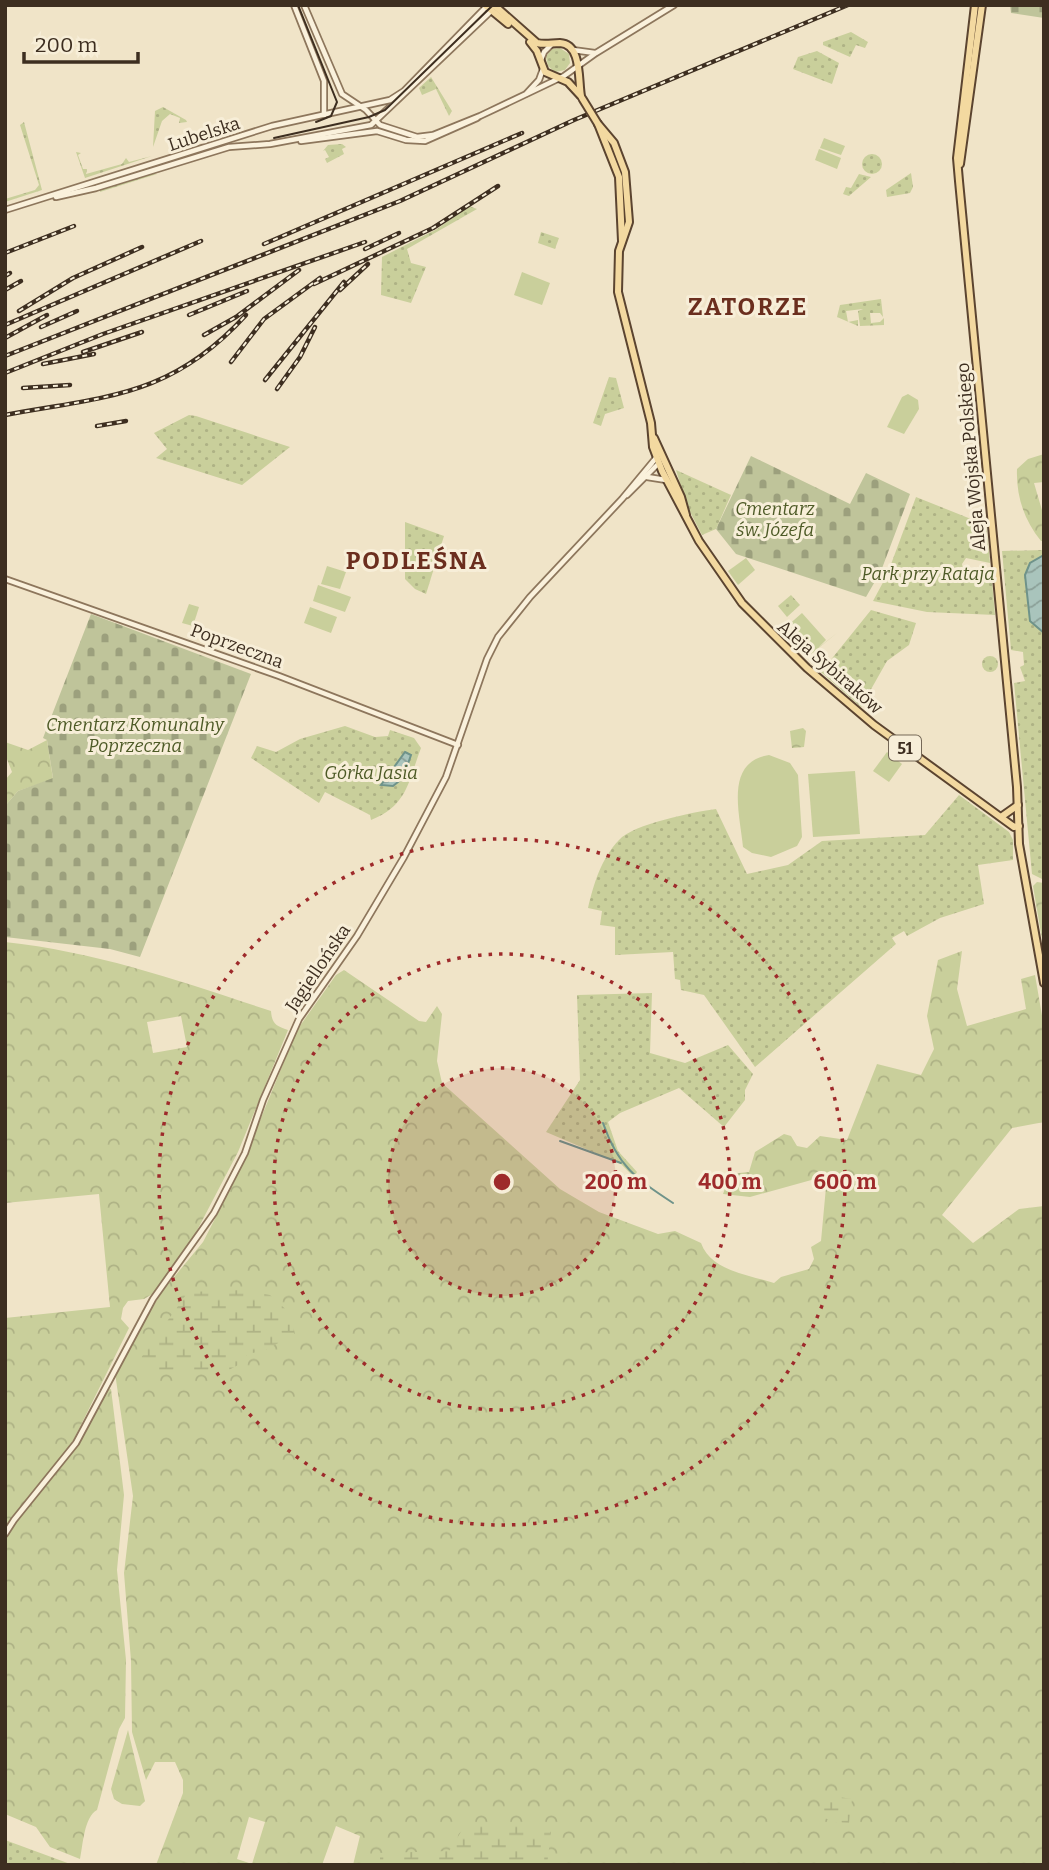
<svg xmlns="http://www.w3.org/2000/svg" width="1049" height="1870" viewBox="0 0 1049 1870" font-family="Bitter,serif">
<defs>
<pattern id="green-dots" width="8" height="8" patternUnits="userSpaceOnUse" patternTransform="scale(1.75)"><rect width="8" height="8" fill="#c9cf9b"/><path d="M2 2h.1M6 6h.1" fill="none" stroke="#aeb285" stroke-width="1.8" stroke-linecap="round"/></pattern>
<pattern id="forest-crowns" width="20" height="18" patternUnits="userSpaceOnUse" patternTransform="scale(1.75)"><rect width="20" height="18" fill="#c9cf9b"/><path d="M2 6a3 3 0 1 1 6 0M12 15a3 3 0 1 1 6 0" fill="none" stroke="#aeb285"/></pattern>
<pattern id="wetland-marsh" width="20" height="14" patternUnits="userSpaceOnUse" patternTransform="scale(1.75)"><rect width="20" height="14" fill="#c9cf9b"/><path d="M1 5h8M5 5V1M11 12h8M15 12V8" fill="none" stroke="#aeb285"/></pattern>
<pattern id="cemetery-stones" width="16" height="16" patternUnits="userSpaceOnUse" patternTransform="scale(1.75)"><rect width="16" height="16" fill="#bfc49a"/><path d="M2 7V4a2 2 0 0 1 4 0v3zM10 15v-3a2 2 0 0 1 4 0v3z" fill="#9ca07d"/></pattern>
<pattern id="water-waves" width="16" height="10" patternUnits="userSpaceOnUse" patternTransform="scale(1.75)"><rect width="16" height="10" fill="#a9c4bc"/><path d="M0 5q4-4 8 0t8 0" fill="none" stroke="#8ba098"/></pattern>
</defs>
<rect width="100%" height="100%" fill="#f0e4c8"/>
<g fill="url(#green-dots)">
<polygon points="851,32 868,42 865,48 856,45 850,57 823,45 823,42"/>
<polygon points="560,48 569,54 570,63 565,70 555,72 548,66 546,57 551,49"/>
<polygon points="817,51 839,63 832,84 793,69 798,57"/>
<polygon points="431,77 452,111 449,116 436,89 422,95 419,88"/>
<polygon points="163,107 186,120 187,122 179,123 180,118 170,114 162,121 153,147 155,111"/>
<polygon points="24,122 42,190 5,202 5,199 35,190 39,185 20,125"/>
<polygon points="342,144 346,147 342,149 344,154 327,163 325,159 329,157 325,150 323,151 328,145"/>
<polygon points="76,152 81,153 78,155 83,169 87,169 86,174 122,164 126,158 129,162 152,156 85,178"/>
<circle cx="872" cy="164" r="10"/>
<polygon points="151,173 157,174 100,192 100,189"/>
<polygon points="911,173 913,187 910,193 887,197 886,190"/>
<polygon points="859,174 871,177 849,196 843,194 846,187 851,188"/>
<polygon points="469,206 477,209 407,249 411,263 426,267 411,303 381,295 382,257 437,229"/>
<polygon points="541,232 559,238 555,249 538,243"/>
<polygon points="881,299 883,317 880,313 870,313 871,323 880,322 884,318 884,325 860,326 858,311 863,309 846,311 848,322 858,320 858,326 837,317 840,305"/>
<polygon points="609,377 616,378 624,408 605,414 601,426 593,423"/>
<polygon points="189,415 196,416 290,447 242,485 156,458 167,449 154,433"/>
<polygon points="676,470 731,495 716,529 702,535 687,506"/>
<polygon points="916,497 986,525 990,563 966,558 962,564 964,574 968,577 991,571 995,615 927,612 873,601 887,575"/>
<polygon points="405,522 444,536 426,594 415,589 405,579"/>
<polygon points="1044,550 1044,880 1032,874 1014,683 1025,681 1020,667 1024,665 1023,652 1011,650 1002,551"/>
<polygon points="791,595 800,605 787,617 778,606"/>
<polygon points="871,610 916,623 909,645 887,661 861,707 821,672"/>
<circle cx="990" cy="664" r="8"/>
<path d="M345,726l30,11 13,-1 2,-6 24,8 7,10c-13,34 -13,57 -50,72l-1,-5 -45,-23 -6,11 -68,-45 6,-12 19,6 24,-13z"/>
<path d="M959,795l50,37 4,8v20l-35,5 6,39 -44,14 -33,18 -3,-5 -12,7 4,6 -141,123 -51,-72 -23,-5 -1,-10 -5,-1 -2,-27 -58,3v-28l-15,-2 2,-14 -14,-3c6,-25 13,-49 31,-68 14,-16 75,-28 97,-31l31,65 41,-9 34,-24 103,-6z"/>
<polygon points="652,993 650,1053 685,1063 728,1045 753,1074 745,1090 745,1100 724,1127 679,1088 620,1113 608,1122 618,1151 637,1172 634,1177 621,1164 546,1132 580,1080 577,995"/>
<polygon points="5,1840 73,1865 5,1865"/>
</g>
<g fill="url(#forest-crowns)" fill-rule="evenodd">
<path d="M1044,454v28l-10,1 10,34v24h-3c-17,-21 -25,-45 -24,-72l11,-10z"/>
<polygon points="803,728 806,731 804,747 792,748 790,731"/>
<polygon points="47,740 53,779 18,791 5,806 5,780 12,772 5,754 5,742 28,750"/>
<polygon points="1037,882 1044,883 1042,939 1033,886"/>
<path d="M5,942c93,10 178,40 266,69 1,13 5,15 17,19l-50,122 -46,88 -38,53 -10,6 -16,2 -5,7 -2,11 8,9 -56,113 -68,87v-210l105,-11 -11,-113 -94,9zM181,1016l6,31 -34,6 -6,-31z"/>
<path d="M962,951l-5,38 10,37 59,-17 -5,-30 14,-4 9,52v95l-32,6 -70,87 31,28 46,-34 25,-3v659h-691l7,-29 -24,-10 -14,39h-166l27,-72v-13l-8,-18h-20l-9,18 -14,-48 -1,-71 -7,-88 9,-77 -18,-123 46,-80 42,-51 35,-68 59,-144 39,-55 8,-5 75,51 7,1 11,-16 5,8 -5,47 5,22 118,106 39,23 59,22 17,-3 26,12c10,28 48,32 73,40l7,-6 28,-8 5,-10 -3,-12 10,-6 5,-54 -11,-8 -65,18 -27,-3 7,-20 19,-2 6,-20 29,-18 7,2 6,10 10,2 13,-12 27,4 30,-76 44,11 13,-26 -7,-33 11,-56zM249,1817l16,5 -13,42 -15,-5z"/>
<path d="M111,1389l13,106 -7,75 9,90 -1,58 -6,11 -22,81c-13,7 -14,35 -17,49l-30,-12 -14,-20 -31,-13v-274l18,-28 55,-66 26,-56z"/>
<polygon points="128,1730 145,1801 140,1806 122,1804 114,1799 111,1789"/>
</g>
<g fill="url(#wetland-marsh)">
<polygon points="246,1290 270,1295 292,1315 294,1334 266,1350 248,1354 238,1365 225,1372 145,1370 138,1362 188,1292"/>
<polygon points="839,1797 852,1799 849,1823 833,1822 821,1816 821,1807"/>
<polygon points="508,1823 537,1825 551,1832 547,1865 380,1865 380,1853 449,1851 464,1827"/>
</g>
<g fill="url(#cemetery-stones)">
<polygon points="1010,5 1044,5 1044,18 1011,13"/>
<polygon points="751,456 850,504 866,473 910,494 881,571 866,597 736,554 716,529"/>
<polygon points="91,614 251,674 140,957 110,949 5,937 5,806 18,791 53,778 47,740 43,738"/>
</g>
<g fill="#c9cf9b">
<polygon points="824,138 845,146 841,155 820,148"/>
<polygon points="819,149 841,158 837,169 815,160"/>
<polygon points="522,272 550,283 542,305 514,295"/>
<polygon points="908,394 918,400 919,409 904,434 887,427 902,397"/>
<polygon points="746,558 755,570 738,585 728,571"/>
<polygon points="327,566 346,572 340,589 321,584"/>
<polygon points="318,585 351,597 345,612 313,601"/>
<polygon points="189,604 199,607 193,626 182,623"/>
<polygon points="310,607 337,617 331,633 304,623"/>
<polygon points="802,613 826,640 818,648 837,633 810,655 786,627"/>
<polygon points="887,752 902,764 889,782 873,771"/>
<path d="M769,755l21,8 8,12 4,62 -5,9 -26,11 -19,-4 -9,-6c-3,-33 -19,-85 26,-92z"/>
<polygon points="855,771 860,834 813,837 808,774"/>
</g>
<g fill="url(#water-waves)" stroke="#6f938a" stroke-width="2">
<polygon points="1044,555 1044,633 1030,621 1025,575 1030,563"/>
<polygon points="405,752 411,755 403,778 393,786 381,785"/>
</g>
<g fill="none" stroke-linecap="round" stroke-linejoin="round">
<g stroke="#6f938a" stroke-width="2">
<path d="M603,1123c15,43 32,55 70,80"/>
<polyline points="560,1141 621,1163"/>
</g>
<defs>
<g id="minor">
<polyline points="294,5 324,81 324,115"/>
<polyline points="304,5 342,94 366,110 380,125 417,137 433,135 480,116 564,76 596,53 674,5"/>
<polyline points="573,50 595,53"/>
<polyline points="541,60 544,52 551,45"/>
<polyline points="527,93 539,80 543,69"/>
<polyline points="301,141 377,131 406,140 425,141 477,118"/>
<polyline points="56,197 96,188 229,147 270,144 371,125 492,10"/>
<polyline points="5,210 272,126 390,100 404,91 488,5"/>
<polyline points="647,477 666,480"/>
<polyline points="627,495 658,464"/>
<polyline points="5,579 279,676 458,745"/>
<polyline points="5,1534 14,1520 76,1443 153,1299 214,1213 245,1153 263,1100 299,1019 357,936 404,857 446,777 487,659 498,637 530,597 622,499 656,458"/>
</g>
<g id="major">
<polyline points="485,5 508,24"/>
<path d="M494,5l43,38c8,2 15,0 23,0 22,1 18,37 21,53"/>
<polyline points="975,5 957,158 959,181 1017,787 1019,844 1044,983"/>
<polyline points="530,42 537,51 545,72 568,82 580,95"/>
<polyline points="598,124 614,143 625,172 629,222 619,251 618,292 651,423 653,447 662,471 699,541 742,603 807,668 874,725 1014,827 1019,826"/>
<polyline points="598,124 619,177 622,241"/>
<polyline points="960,164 982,5"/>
<polyline points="654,438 681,497 686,515"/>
<polyline points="1001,817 1018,805"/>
</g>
</defs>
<use href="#minor" stroke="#8d765c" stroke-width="8"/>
<use href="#major" stroke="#5b4430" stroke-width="10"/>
<use href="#minor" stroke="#faf1dc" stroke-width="4.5"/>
<use href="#major" stroke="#f3d9a0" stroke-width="6"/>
<g stroke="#3d2e20" stroke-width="2">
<polyline points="298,5 337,102 331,116 316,122"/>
<polyline points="274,138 369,117 385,110 493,5"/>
</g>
<defs>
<g id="rail">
<polyline points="264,244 522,133"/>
<polyline points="365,249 399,233"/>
<polyline points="5,253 74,226"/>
<polyline points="5,276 10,273"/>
<polyline points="314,284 433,228 498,186"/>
<polyline points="5,290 21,281"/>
<polyline points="340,290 368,264"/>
<polyline points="19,311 73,278 142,247"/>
<polyline points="189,315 247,291"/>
<polyline points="5,325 201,241"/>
<polyline points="41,327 77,311"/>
<polyline points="204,335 236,317 299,270"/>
<polyline points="5,338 47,315"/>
<polyline points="83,352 142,332"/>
<polyline points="5,356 400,201 574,120 848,5"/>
<polyline points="231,362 264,319 320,278"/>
<polyline points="43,364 94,354"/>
<polyline points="5,373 103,334 365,242"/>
<polyline points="265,380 344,282"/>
<polyline points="23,388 70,385"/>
<polyline points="277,389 300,357 315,327"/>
<path d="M5,415c103,-19 166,-18 241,-100"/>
<polyline points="97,426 126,421"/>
</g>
</defs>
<use href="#rail" stroke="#3d2e20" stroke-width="4.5"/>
<use href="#rail" stroke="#f7eed8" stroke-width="2" stroke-dasharray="5" stroke-linecap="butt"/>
<defs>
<polyline id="major-bridge" points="582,98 598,124"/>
</defs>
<use href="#major-bridge" stroke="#5b4430" stroke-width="10" stroke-linecap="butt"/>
<use href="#major-bridge" stroke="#f3d9a0" stroke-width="6"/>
</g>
<circle cx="502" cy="1182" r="114" fill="#9e2a2b" fill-opacity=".12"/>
<g fill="none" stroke="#9e2a2b" stroke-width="3.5" stroke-dasharray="3.5 7">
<circle cx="502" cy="1182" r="114"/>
<circle cx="502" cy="1182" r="228"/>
<circle cx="502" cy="1182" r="343"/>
</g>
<g text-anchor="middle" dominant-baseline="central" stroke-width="6" stroke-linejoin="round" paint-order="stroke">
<rect fill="#f7eed8" stroke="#756857" stroke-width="2" x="889" y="735.5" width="32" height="25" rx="5"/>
<g font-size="16" font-weight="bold" fill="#3d2e20">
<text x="905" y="748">51</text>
</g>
<g font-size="18" fill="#3d2e20" stroke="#f7eed8">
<text transform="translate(204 134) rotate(-18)">Lubelska</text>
<text transform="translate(971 457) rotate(-95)">Aleja Wojska Polskiego</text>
<text transform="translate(237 646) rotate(20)">Poprzeczna</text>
<text transform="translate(830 667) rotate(41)">Aleja Sybiraków</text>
<text transform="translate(318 968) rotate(-56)">Jagiellońska</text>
</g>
<g font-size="18" font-style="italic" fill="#4d5a26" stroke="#f7eed8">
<text x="775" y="509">Cmentarz<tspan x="775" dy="21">św. Józefa</tspan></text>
<text x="928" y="574">Park przy Rataja</text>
<text x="135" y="725">Cmentarz Komunalny<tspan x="135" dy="21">Poprzeczna</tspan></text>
<text x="371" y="773">Górka Jasia</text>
</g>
<g font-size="24" font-weight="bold" letter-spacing="2" fill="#6b2e1e" stroke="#f7eed8">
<text x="748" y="307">ZATORZE</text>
<text x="417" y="561">PODLEŚNA</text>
</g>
</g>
<circle cx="502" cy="1182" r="10" fill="#9e2a2b" stroke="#f7eed8" stroke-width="3.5"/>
<g font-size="21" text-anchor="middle" font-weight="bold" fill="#9e2a2b" stroke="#f7eed8" stroke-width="6" stroke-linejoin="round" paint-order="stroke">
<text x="616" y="1189">200 m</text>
<text x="730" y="1189">400 m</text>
<text x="845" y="1189">600 m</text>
</g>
<rect width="1049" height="1870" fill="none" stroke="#3d2e20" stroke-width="14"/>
<path d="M24 52v10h114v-10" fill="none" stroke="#3d2e20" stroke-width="3.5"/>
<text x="35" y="52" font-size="21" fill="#3d2e20" stroke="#f7eed8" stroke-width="5" paint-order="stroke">200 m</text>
</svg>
